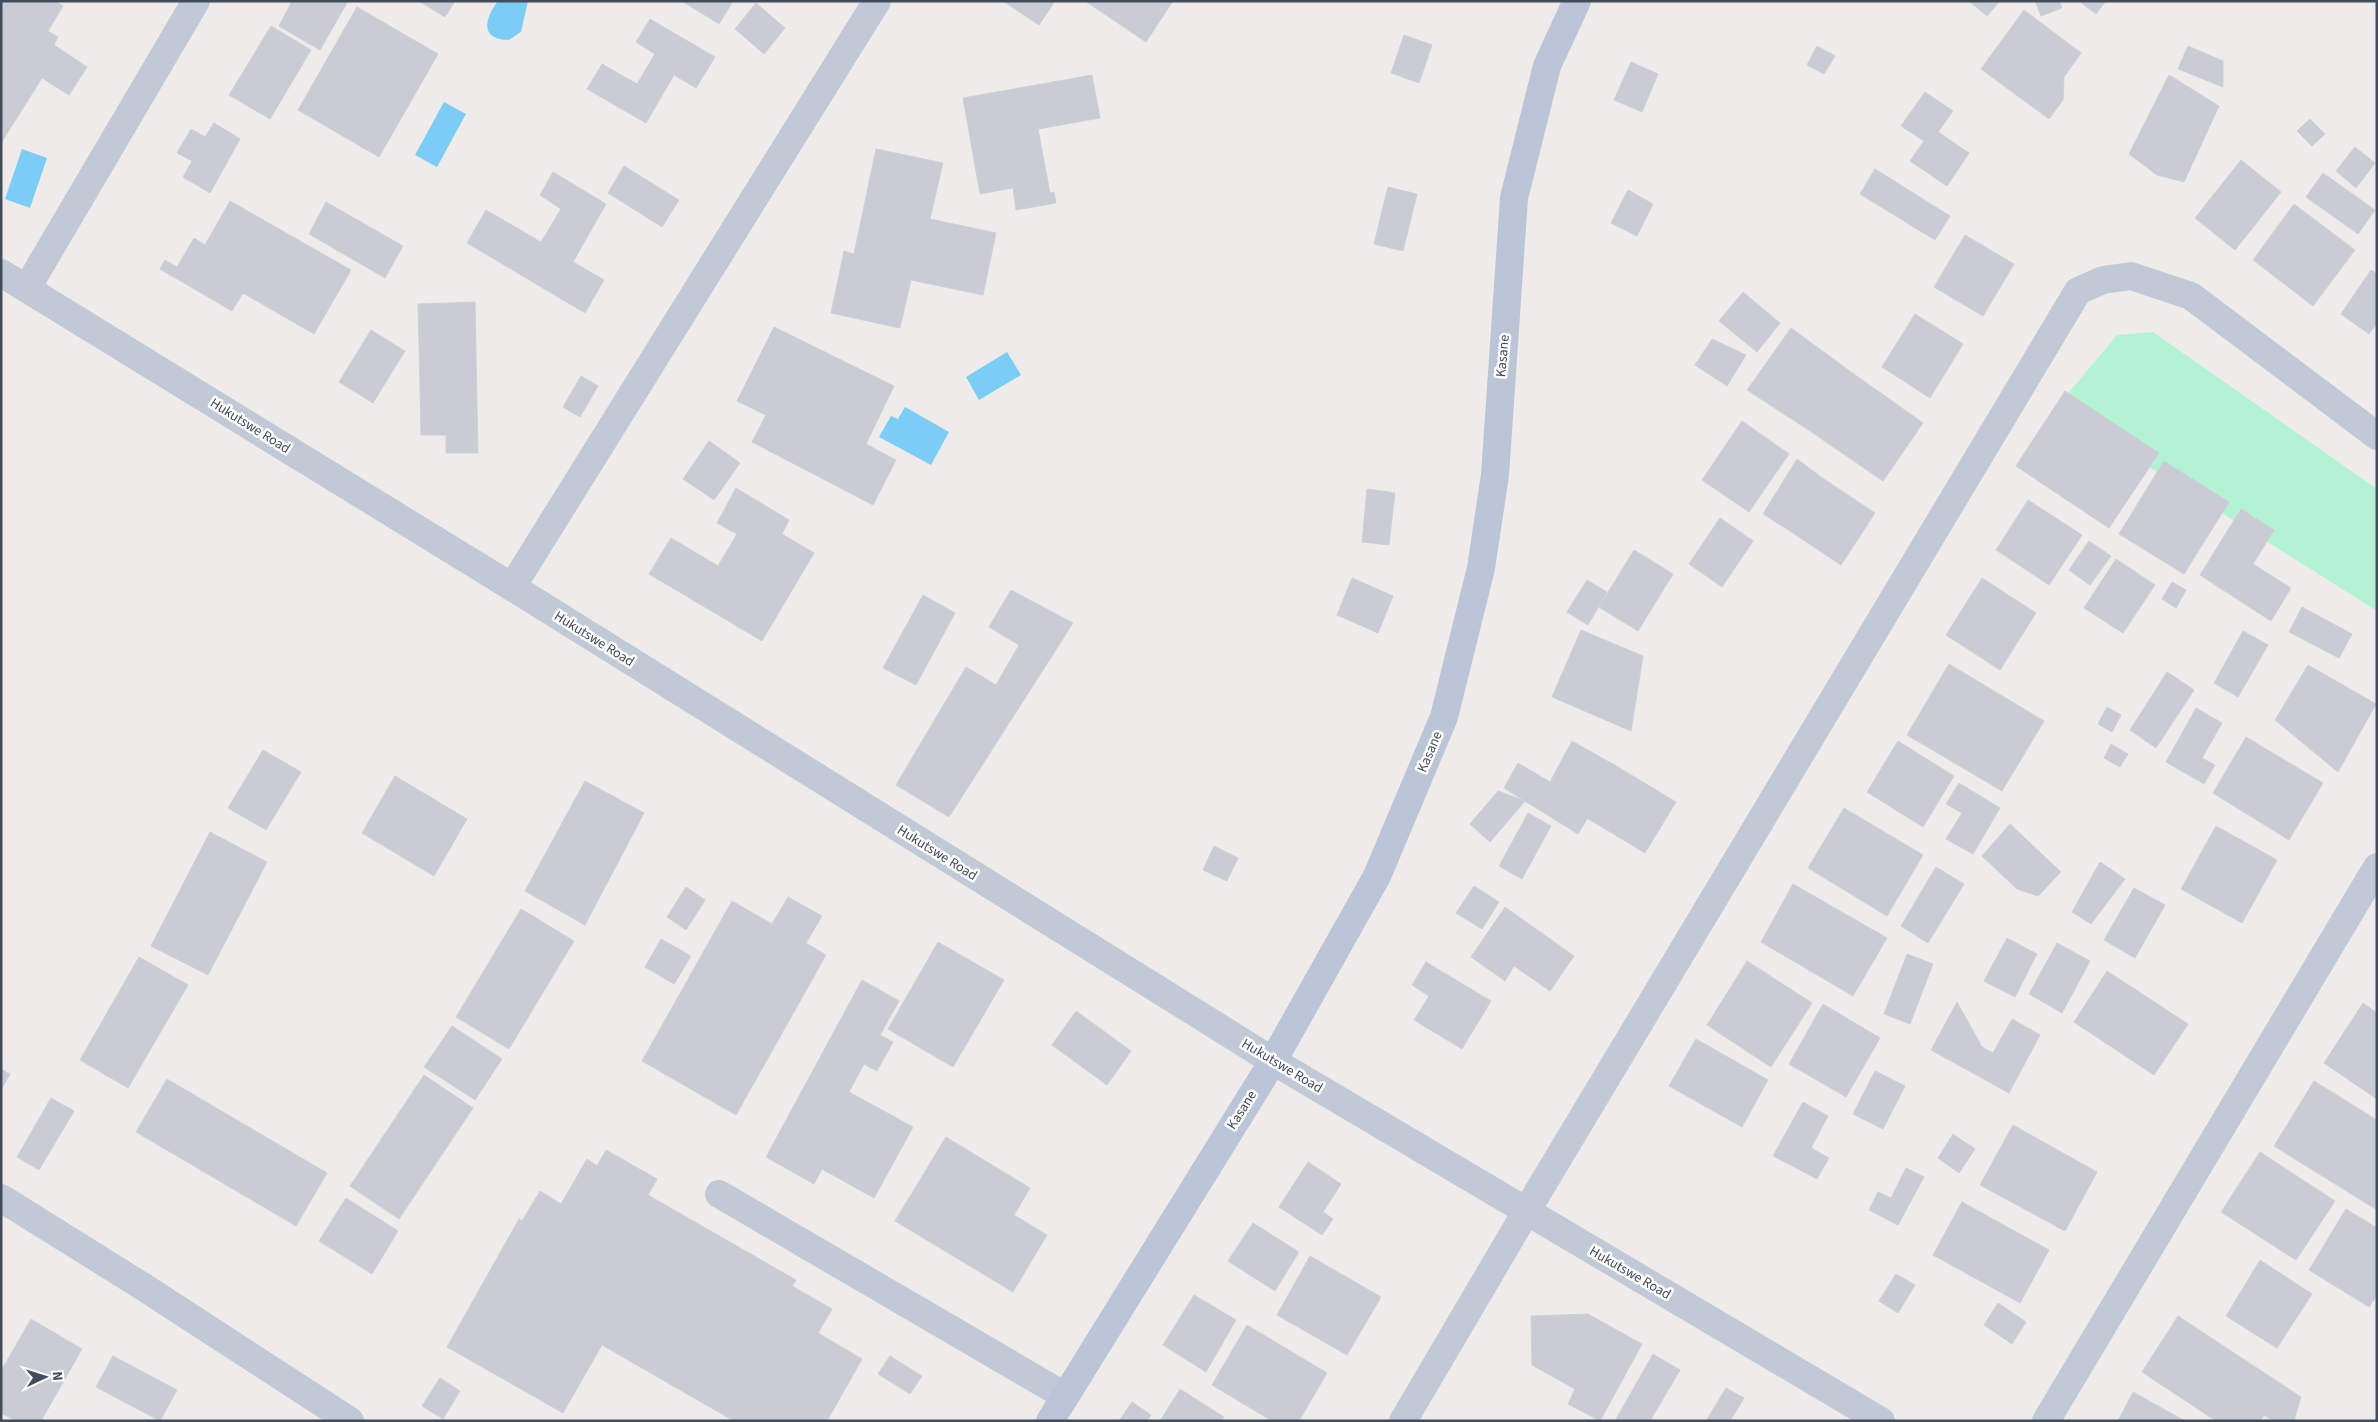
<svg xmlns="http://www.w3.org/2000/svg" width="2378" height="1422" viewBox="0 0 2378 1422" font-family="'Source Sans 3',sans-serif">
<rect width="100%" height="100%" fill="#efebeb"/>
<polygon fill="#b3f3d3" points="2153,332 2377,489 2377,611 2056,408 2117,335"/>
<g fill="#7bcdf5">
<path d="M498,1h30l-7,31 -12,8c-29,0 -25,-21 -11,-39z"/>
<polygon points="444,102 466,114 437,167 415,155"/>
<polygon points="22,149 47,158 30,208 5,199"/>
<polygon points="1007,352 1021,375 979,400 966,377"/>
<polygon points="905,407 949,432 931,465 879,437 891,416 898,419"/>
</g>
<g fill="#c9ccd4" stroke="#ced0d8">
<polygon points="1,1 55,1 63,6 48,31 58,37 54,45 87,67 69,95 42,78 1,143"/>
<polygon points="292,1 348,1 320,50 279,26"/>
<polygon points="419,1 455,1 445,17"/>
<polygon points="682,1 733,1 719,24"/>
<polygon points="1003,1 1055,1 1039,25"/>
<polygon points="1085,1 1173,1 1146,42"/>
<polygon points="1969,1 2000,1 1987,16"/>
<polygon points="2035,1 2059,1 2062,8 2041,16"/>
<polygon points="2079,1 2106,1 2096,14"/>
<polygon points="756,3 785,28 764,54 735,29"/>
<polygon points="357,7 438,54 379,157 298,110"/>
<polygon points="2024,10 2081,53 2064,77 2063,100 2049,119 1981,69"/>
<polygon points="650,19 715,57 696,88 674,75 646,123 587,89 602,64 637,84 655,54 636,42"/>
<polygon points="271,26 311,50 270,119 229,95"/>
<polygon points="1404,35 1432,45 1419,83 1391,73"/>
<polygon points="1817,46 1835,56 1824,74 1807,65"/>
<polygon points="2188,46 2223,61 2223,87 2178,69"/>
<polygon points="1631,62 1658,74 1642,112 1614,100"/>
<polygon points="1092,75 1100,118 1038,129 1050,193 1054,192 1056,203 1016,210 1013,188 980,194 963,98"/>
<polygon points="2169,75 2219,106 2184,182 2157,175 2129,154"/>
<polygon points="1925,92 1953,111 1938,132 1969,153 1947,186 1910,161 1924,141 1901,126"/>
<polygon points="2310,119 2325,134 2312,146 2297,131"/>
<polygon points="214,123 240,139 210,193 183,177 192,161 177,153 191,129 205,137"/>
<polygon points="2355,147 2375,163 2356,188 2336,171"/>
<polygon points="876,149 943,163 930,219 996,233 983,295 911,280 900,328 831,313 844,251 854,254"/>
<polygon points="2241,160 2281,192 2235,250 2195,218"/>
<polygon points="624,166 679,200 662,227 608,193"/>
<polygon points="1875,169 1950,216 1935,240 1860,194"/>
<polygon points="553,172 606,204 573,262 604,280 585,313 467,243 486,210 541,242 561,209 540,195"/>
<polygon points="2323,173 2375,210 2358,234 2306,197"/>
<polygon points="1388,187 1417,194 1403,251 1374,244"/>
<polygon points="1628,190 1653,204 1637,236 1611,223"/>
<polygon points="230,201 351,270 314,334 243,293 232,311 160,269 165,260 177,267 194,238 205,245"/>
<polygon points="326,202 403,246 385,278 309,234"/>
<polygon points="2294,204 2355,250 2313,306 2253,260"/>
<polygon points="1965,235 2014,264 1983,316 1934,287"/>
<polygon points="2371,270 2377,274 2377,323 2369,334 2341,314"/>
<polygon points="1743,292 1780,323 1757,352 1719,321"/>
<polygon points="475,302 478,453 446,453 446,435 421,435 418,304"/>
<polygon points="1915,314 1963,344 1930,398 1882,367"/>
<polygon points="774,327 894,386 866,444 896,460 873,505 752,442 766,415 737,401"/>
<polygon points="1791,328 1851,372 1810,431 1747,390"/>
<polygon points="371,330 405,351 373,403 339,382"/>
<polygon points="1712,339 1746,355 1727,386 1695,365"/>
<polygon points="1851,372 1923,423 1883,481 1810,431"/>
<polygon points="581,376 598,386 580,417 563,407"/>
<polygon points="2065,391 2159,453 2109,528 2016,466"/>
<polygon points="1742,421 1789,454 1749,512 1702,480"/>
<polygon points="709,441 740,463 714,500 683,479"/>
<polygon points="1797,459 1821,477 1787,529 1763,514"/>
<polygon points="2164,461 2229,502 2184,574 2119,534"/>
<polygon points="1821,477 1875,513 1841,565 1787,529"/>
<polygon points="736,488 789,520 782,534 814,553 762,641 649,574 671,538 718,566 737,534 717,523"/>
<polygon points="1367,489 1395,493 1389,545 1362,542"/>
<polygon points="2028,500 2082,535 2049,585 1996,550"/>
<polygon points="2241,509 2274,530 2253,564 2291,588 2271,621 2200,575"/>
<polygon points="1720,518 1753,541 1722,587 1689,564"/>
<polygon points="2089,541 2111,556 2090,585 2069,570"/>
<polygon points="1634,550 1673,574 1638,631 1599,607"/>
<polygon points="2116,559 2155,585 2123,633 2084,608"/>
<polygon points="1352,578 1393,596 1378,633 1337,615"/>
<polygon points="1982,578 2036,613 2000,670 1946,635"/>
<polygon points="1587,580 1607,592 1588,625 1567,612"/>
<polygon points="2172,582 2186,590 2176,608 2162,599"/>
<polygon points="1011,590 1073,623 949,817 896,785 966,667 996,685 1019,645 989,627"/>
<polygon points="923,595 955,613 916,685 883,668"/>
<polygon points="2302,607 2352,634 2339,658 2289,632"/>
<polygon points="1581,630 1643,656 1631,731 1552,697"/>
<polygon points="2243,631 2268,645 2238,697 2214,683"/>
<polygon points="1949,664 2044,721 2002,791 1907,735"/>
<polygon points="2308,665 2376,704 2338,772 2275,720"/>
<polygon points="2167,672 2194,690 2156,748 2130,730"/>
<polygon points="2107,707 2121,715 2112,732 2098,724"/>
<polygon points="2196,708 2222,723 2202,758 2215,765 2204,784 2166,762"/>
<polygon points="2246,737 2323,783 2289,840 2213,793"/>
<polygon points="1572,741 1618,767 1578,834 1504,788 1518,763 1550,782"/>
<polygon points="1898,741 1954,776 1923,827 1867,792"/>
<polygon points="2111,744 2128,754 2120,767 2104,758"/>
<polygon points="263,750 301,772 266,830 228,808"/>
<polygon points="1618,767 1676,802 1645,853 1587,818"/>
<polygon points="395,776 467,819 434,876 362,833"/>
<polygon points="585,781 644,813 585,925 525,891"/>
<polygon points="1959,783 2000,808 1973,854 1946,839 1962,813 1946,804"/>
<polygon points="1498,791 1525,801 1490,842 1470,824"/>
<polygon points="1844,808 1923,855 1887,916 1808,868"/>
<polygon points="1528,813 1551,826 1522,879 1499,866"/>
<polygon points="2010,824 2061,872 2038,896 2017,889 1982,856"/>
<polygon points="2216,826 2277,860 2242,923 2181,889"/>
<polygon points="210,832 267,862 208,975 151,946"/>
<polygon points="1214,846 1238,858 1227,881 1203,870"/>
<polygon points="2100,862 2125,879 2091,924 2072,912"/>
<polygon points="1936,867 1964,884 1928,943 1901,926"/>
<polygon points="1793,884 1887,938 1853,996 1761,942"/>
<polygon points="1474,886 1499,902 1482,929 1456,913"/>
<polygon points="686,887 705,900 686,930 667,917"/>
<polygon points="2134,888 2165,905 2135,958 2104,940"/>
<polygon points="788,897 822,916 806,943 826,955 736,1115 642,1061 732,901 772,924"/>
<polygon points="1505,907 1574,956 1550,991 1514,966 1505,981 1471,957"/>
<polygon points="521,909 574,941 509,1049 456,1017"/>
<polygon points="2007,938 2037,954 2015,997 1984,981"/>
<polygon points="661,939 691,956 674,984 645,967"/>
<polygon points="938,942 1004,980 953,1067 888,1029"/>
<polygon points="2057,943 2090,961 2062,1013 2029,994"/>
<polygon points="1907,954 1933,964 1910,1024 1884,1014"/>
<polygon points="139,957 188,985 128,1088 80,1060"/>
<polygon points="1747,961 1812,1003 1771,1067 1707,1025"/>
<polygon points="1426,962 1491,1001 1462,1049 1414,1020 1429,996 1412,985"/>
<polygon points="2107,971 2188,1024 2154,1075 2074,1022"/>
<polygon points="862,980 899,1001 880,1035 893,1042 877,1071 864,1064 849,1092 913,1127 874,1198 822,1169 814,1184 766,1157"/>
<polygon points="1957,1002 1982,1047 1993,1053 2012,1019 2040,1035 2009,1093 1931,1050"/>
<polygon points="2363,1003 2377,1013 2377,1099 2324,1063"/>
<polygon points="1823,1004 1880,1038 1846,1097 1789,1064"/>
<polygon points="1076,1011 1131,1051 1107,1085 1052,1045"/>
<polygon points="452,1026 502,1059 475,1100 424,1067"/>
<polygon points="1696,1039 1768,1080 1742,1127 1669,1086"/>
<polygon points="1,1069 10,1074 1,1090"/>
<polygon points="1875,1071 1905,1086 1883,1129 1853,1114"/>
<polygon points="424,1075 473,1108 399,1219 350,1186"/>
<polygon points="167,1079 327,1173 296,1226 136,1132"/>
<polygon points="2314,1081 2377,1120 2377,1210 2274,1146"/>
<polygon points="51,1098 74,1111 39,1170 17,1157"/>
<polygon points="1803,1102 1828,1116 1811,1148 1829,1158 1817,1179 1773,1156"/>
<polygon points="2013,1125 2097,1172 2065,1231 1980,1185"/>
<polygon points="1953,1134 1975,1149 1959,1173 1938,1158"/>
<polygon points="946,1137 1030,1188 1014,1215 1047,1235 1013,1292 895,1221"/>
<polygon points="606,1150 657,1179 648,1195 796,1280 792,1286 832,1309 818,1333 862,1359 827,1421 734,1421 602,1345 563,1413 447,1347 519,1219 522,1221 540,1191 561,1204 587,1159 597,1166"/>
<polygon points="2260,1152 2335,1201 2296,1260 2221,1212"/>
<polygon points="1308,1162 1341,1184 1323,1212 1333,1219 1322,1235 1279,1207"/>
<polygon points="1906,1168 1924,1177 1898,1225 1869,1210 1878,1192 1891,1198"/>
<polygon points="346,1198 398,1231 372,1274 319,1241"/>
<polygon points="1962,1202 2049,1250 2020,1303 1933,1255"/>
<polygon points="2346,1209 2377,1228 2377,1295 2369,1307 2309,1270"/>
<polygon points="1253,1223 1299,1252 1275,1291 1228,1261"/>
<polygon points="1310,1256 1381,1297 1347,1355 1277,1315"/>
<polygon points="2260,1260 2312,1294 2277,1348 2226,1316"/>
<polygon points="1896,1274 1915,1285 1898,1313 1879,1301"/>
<polygon points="1194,1295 1236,1320 1206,1372 1163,1345"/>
<polygon points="1998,1303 2026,1322 2012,1344 1984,1325"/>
<polygon points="1588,1314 1642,1344 1600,1421 1568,1404 1575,1389 1532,1365 1531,1316"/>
<polygon points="2178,1316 2301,1397 2294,1421 2273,1421 2264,1415 2260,1421 2216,1421 2142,1372"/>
<polygon points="31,1319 82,1349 41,1421 16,1421 1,1413 1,1371"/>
<polygon points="1247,1325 1327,1373 1299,1421 1272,1421 1212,1385"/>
<polygon points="1653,1354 1680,1370 1650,1421 1615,1421"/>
<polygon points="113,1356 177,1390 160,1421 96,1387"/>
<polygon points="890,1356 922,1376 910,1394 878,1374"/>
<polygon points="440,1378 460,1391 443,1419 422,1406"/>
<polygon points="1726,1388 1744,1398 1730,1421 1706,1421"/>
<polygon points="1180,1389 1224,1417 1221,1421 1160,1421"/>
<polygon points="2133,1392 2185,1421 2118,1421"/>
<polygon points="1132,1402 1151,1415 1147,1421 1119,1421"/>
</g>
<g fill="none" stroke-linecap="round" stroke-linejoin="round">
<g stroke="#c0c9d5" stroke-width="28">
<polyline points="1,273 512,587 1273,1061 1881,1421"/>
<polyline points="27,288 196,1"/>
<polyline points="512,587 877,1"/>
<polyline points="719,1194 1065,1396"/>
<polyline points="1,1198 142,1286 350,1421"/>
<polyline points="1403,1421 1526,1212 2078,291 2103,280 2131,276 2191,296 2377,436"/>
<polyline points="2046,1421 2377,867"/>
</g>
<polyline stroke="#bbc5d7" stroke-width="28" points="1050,1421 1273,1061 1377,876 1444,717 1481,568 1495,475 1514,198 1547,66 1577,1"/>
</g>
<g text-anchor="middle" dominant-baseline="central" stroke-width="5" stroke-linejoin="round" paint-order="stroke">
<g font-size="14" fill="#424c5b" stroke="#fff">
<text transform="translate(1503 356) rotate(-85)">Kasane</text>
<text transform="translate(250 426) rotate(32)">Hukutswe Road</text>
<text transform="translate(594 639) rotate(32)">Hukutswe Road</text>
<text transform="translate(1430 752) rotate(-67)">Kasane</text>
<text transform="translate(937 853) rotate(32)">Hukutswe Road</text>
<text transform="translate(1282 1066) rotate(31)">Hukutswe Road</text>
<text transform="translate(1242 1110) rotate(-58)">Kasane</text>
<text transform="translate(1630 1273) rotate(30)">Hukutswe Road</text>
</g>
</g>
<rect width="2378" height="1422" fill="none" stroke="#424c5b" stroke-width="5"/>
<g transform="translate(45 1377) rotate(86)" stroke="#ffffff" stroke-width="4" paint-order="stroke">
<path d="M0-4L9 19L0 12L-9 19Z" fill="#424c5b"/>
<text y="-8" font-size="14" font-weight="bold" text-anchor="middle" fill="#424c5b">N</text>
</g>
</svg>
